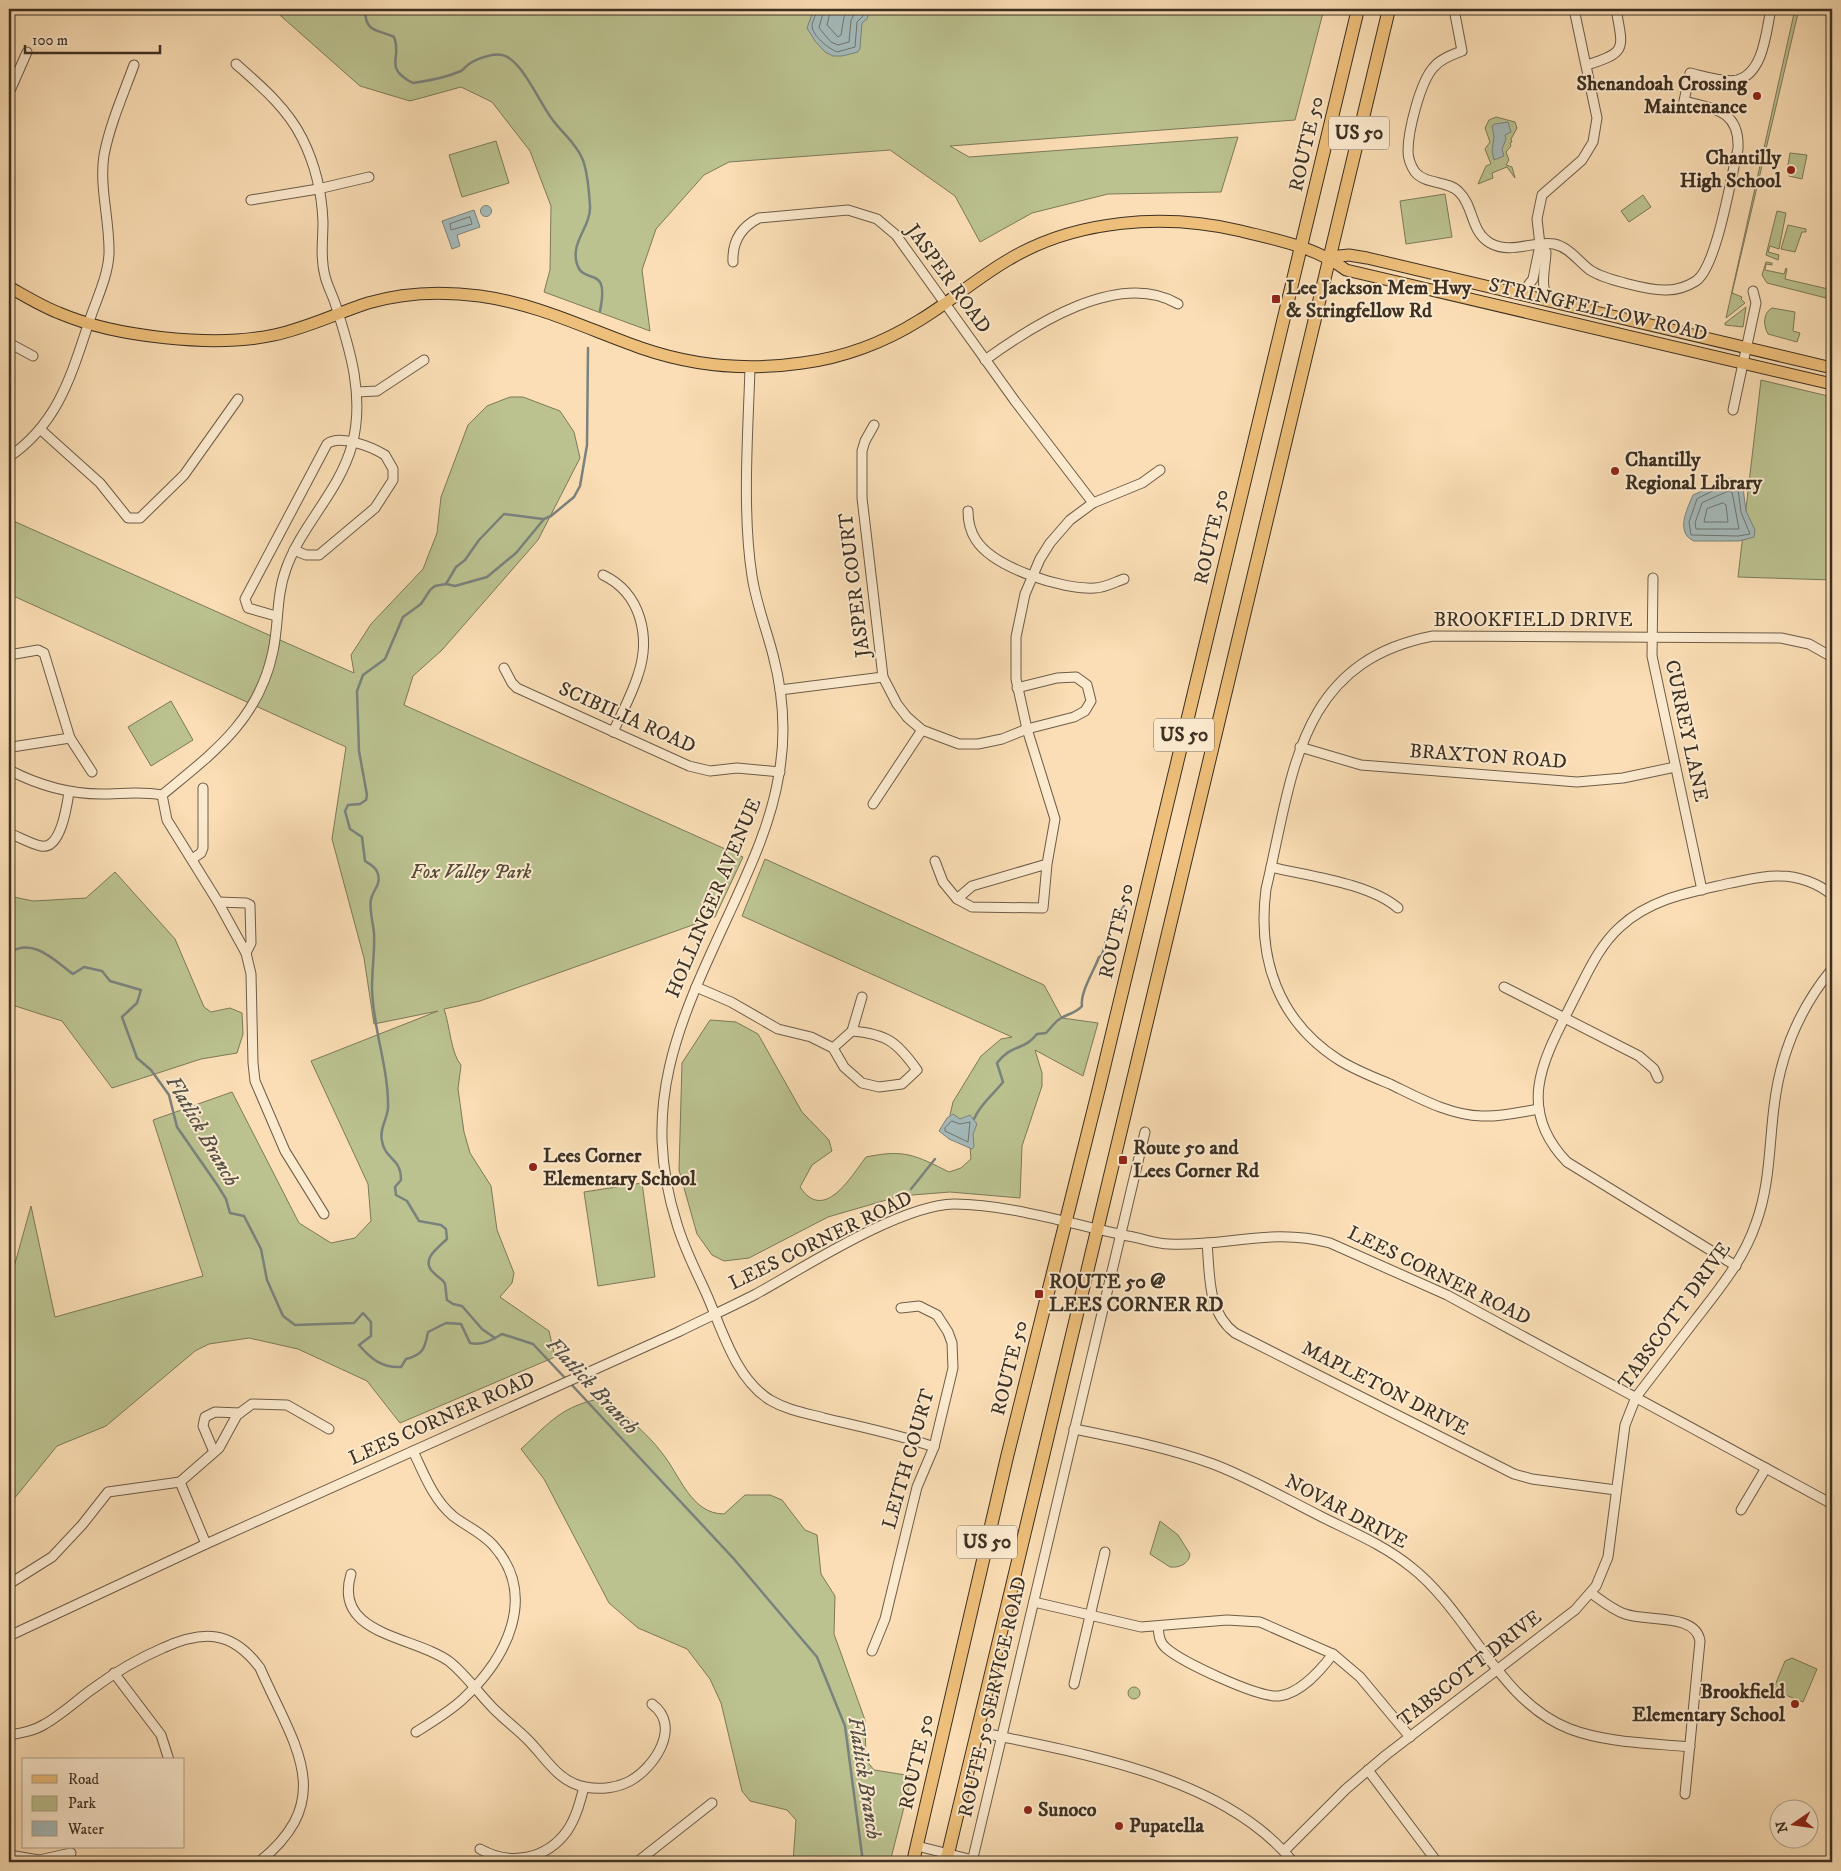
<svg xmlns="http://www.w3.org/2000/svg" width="1841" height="1871" viewBox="0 0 1841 1871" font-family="'IM FELL DW Pica',serif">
<rect width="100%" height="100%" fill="#fbdeb5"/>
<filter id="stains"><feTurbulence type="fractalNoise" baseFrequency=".004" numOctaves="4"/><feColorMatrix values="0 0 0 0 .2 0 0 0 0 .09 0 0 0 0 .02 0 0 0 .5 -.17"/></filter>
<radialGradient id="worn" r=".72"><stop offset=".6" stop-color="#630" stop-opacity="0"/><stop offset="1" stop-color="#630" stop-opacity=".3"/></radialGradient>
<g fill="#bbc290" stroke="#7c795a">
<polygon points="273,9 1324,9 1295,120 950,146 969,157 1238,137 1221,192 1108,194 1032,213 980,242 955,196 890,150 729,162 704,175 656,229 642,270 650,331 544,292 550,270 551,206 530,151 492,102 461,87 410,101 360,86"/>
<polygon points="1795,9 1799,9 1732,293 1742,297 1741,299 1745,303 1726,318"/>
<polygon points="1496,117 1515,122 1517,128 1511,139 1512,142 1510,143 1511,146 1506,152 1509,160 1506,165 1512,167 1515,178 1507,167 1492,173 1493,178 1478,184 1486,166 1491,164 1485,149 1490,142 1485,128 1489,120"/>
<polygon points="496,141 509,183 462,197 449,155"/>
<polygon points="1790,153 1807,155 1802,179 1789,176 1787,171"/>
<polygon points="1445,194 1452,237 1406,244 1400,201"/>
<polygon points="1643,195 1651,207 1629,222 1621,211"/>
<polygon points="1777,211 1786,213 1779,249 1770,246 1768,252 1779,255 1778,260 1766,255"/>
<polygon points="1788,225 1806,229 1806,232 1802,232 1795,252 1781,249"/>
<polygon points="1766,262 1772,263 1772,265 1766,264 1765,270 1784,274 1786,268 1787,269 1785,279 1828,289 1826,298 1767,283 1762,275"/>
<polygon points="1746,307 1743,327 1725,325 1725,323"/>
<path d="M1772,308l23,4 -2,19 7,2 -3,9 -29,-8c-5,-9 -5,-21 4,-26z"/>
<polygon points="1761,380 1832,397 1832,580 1738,577"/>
<path d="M510,397h13l37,14 14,21 6,26 -42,82 -96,110 -29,26 -9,29 339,152 -28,60 -235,84 -36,8c6,17 7,45 17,56l-3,24 6,43 6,21 21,33 6,44 17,43 -2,10 -12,14 49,34 6,26 -155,66 -33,-42 -69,-32 -49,-11 -40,6 -14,7 -89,75 -49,20 -48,59v-220l22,-79 24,111 148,-41 -50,-156 79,-28 67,131 32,20 24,-5 16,-17 -3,-37 -57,-123 127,-50 -64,13 -10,-66 -32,-119 14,-92 -337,-153v-75l345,154 -3,-18 20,-31 52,-55 14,-36 4,-36 27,-72 19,-19z"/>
<polygon points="171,701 193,740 151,766 128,727"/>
<path d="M765,859l279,126 18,33 36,5 -15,53 -48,-26 7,23v13l-20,60 -2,52 -70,-6 -50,4 -72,21 -79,41 -25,3 -12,-6 -15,-21 -18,-64 3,-107 28,-43 26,2 22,12 44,78 27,28 3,11 -20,14 -12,22c24,36 50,-9 66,-30 38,-8 49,-2 83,15l12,-4 10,-9 -1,-13 -17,-19 -3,-12 3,-13 28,-46 20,-17 11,-2 -270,-121z"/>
<polygon points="115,872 175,939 204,1007 211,1012 230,1008 242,1013 243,1034 237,1053 201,1059 112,1088 62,1021 9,1004 9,896 33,901 86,898"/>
<polygon points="642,1183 655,1277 598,1286 584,1192"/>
<path d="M603,1398c19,14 45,36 59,55 18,22 29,61 62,61l21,-19h25l12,5 23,30 12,5 4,39 14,22 -1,38 31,86 1,40 8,10 38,6 -22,86h-97l3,-42 -9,-10 -37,-9 -8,-10 -21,-88 -11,-24 -23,-30 -49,-21 -29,-25 -65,-124 -23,-30c30,-28 41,-43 82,-51z"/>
<path d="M1160,1521l18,14 12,19c-1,10 -11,14 -20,13l-20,-13z"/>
<polygon points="1792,1658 1817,1669 1803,1702 1773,1690 1785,1661"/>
<circle cx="1134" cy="1693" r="6"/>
</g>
<g fill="#a4b9b9" stroke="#7a827d">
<polygon points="814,9 868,9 869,12 867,19 862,23 860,48 858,52 842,56 833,56 825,52 815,41 807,28"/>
<polygon points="1508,122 1511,132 1505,135 1506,139 1502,149 1504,156 1494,160 1492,151 1494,137 1492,126 1495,124"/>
<circle cx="486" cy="211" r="5.5"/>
<polygon points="474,210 480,227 457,235 460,246 452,249 442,221"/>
<path d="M1731,478l8,3 4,7 3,23 9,19 -1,7 -15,4h-45c-19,-8 -7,-32 -1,-46z"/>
<polygon points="953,1114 960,1119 970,1115 977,1124 973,1134 974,1147 972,1149 949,1139 939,1131 947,1118"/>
</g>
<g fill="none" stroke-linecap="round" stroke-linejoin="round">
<g stroke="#70746e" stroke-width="1">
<path d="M817,9c0,5 -4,10 -5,16 0,11 16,23 25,27l18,-5 2,-25 6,-6 1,-7"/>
<polyline points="824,9 819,28 831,42 838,45 849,42 851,20 857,9"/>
<polyline points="831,9 827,25 838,37 841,35 844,17 849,9"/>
<polygon points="470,217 472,224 451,230 450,224"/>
<polygon points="1729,483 1734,483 1738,489 1741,512 1750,534 1738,536 1691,535 1689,522 1697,499"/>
<polygon points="1729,491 1732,492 1739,529 1696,529 1695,523 1702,503"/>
<polygon points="1723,503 1726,505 1728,522 1704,522 1707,509"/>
<polygon points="952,1121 960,1124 970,1122 968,1142 945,1131 945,1128"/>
</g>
<g stroke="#7a827d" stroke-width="2.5">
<path d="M365,9c0,24 12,20 29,28 9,21 -12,30 19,46 15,-2 34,-6 48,-12 3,-2 5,-5 8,-7 7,-5 24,-11 33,-9 19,3 38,49 50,64 10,14 23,23 30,39 6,13 7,34 8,48 1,21 -20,36 -13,58 7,23 33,-2 23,47"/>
<polyline points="446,584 456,567 465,560 479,540 504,514 543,519"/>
<path d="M9,953c24,-16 45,7 64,21l11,-7 18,4 8,10 31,9 -4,13 -15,14 15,41 14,12 18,25 8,32 41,59 8,13 4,14 14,3 17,33 6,31 16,36 12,9 59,-2 9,-10 8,9v14l-12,9c12,14 23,23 42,22l5,-8c17,-4 19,-11 22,-27l18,-9 15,1 9,19c12,3 22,-3 32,-9l31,10 33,35"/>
<path d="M1055,1023c7,-9 20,-8 27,-17 -2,-14 12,-35 17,-49l3,-2 6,-22 16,-27"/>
<path d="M974,1119c6,-15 19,-24 29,-37l-6,-19c14,-19 27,-12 40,-29l9,-1 8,-9"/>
<polyline points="911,1189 935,1159"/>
<path d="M495,1338l-13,-9 -20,-23 -9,-2 -6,-4c-1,-5 -1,-11 -2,-16 -2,-5 -8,-7 -11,-11 -15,-13 5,-26 13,-34l-1,-10 -5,-4 -22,-4 -12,-20 -11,-6 -1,-8 6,-7c0,-23 -16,-20 -19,-39 -3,-12 5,-21 6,-33 1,-40 -16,-82 -16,-121 0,-18 3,-36 2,-54 -1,-11 -5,-23 -3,-34 2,-9 10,-14 7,-25 -2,-7 -7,-9 -13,-13l-3,-24 -12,-8 -5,-18 3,-6 12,-1 6,-4 1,-5 -8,-44 -2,-60 6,-16 22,-16 18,-42 18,-13 9,-14 5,-4 11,-2 9,2 32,-9 29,-24 28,-34 7,-3 23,-19 6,-11 7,-41 1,-97"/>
<polyline points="570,1383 734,1559 817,1657 845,1726 863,1862"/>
</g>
<defs>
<g id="minor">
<path d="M1454,9l8,42c-10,4 -22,8 -29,17 -13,15 -25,63 -25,83 0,7 3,15 7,21 11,13 33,8 44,20 15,14 11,39 31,51 21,12 45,-3 64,1 15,3 25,18 36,26 13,9 61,21 77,20 10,0 21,-4 29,-9 21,-14 35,-105 42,-132 2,-39 -24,-40 -54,-48l6,-28c13,3 34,10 47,7 27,-7 29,-49 34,-71"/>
<path d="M1587,65c41,-13 36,-16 29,-56"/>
<polyline points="9,93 27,52"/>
<polyline points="251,200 318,189 369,177"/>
<path d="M1540,245l6,7c0,15 -9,41 7,49"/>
<path d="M733,262c-1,-21 8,-35 26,-44l89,-8 29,9 19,16 119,166 78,102"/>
<polyline points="1514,292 1526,288 1533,279 1540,245 1537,219 1542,195 1582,160 1593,142 1597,118 1574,9"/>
<polyline points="9,343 33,356"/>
<path d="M985,360c47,-34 134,-91 193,-56"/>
<path d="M750,368c-2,65 -8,144 2,208 4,27 14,52 21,79 10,38 13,80 6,119 -8,50 -30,96 -51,142 -49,106 -89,189 -51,308 7,24 19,47 29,69 16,36 29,85 64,107 17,10 35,13 54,18 37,9 74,16 110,29"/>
<polyline points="357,392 377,391 424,360"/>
<polyline points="1733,410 1756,303 1753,291"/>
<polyline points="874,425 865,441 862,451 862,498 883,677 897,704 907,717 922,730 959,744 978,744 1002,739 1027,729 1074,717 1085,711 1091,701 1087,685 1076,677 1057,678 1017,688"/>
<polyline points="41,430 100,483 128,518 140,518 184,475 238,399"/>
<path d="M9,457c51,-35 63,-85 82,-141 7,-20 17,-41 18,-62 1,-33 -10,-66 -5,-99 6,-31 19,-60 30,-90"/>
<path d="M968,511c0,10 2,20 8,29 18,28 87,50 119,48 9,0 20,-6 29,-9"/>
<path d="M603,575c38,18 48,62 35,100 -6,19 -16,38 -25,57"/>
<polyline points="1653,578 1652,656 1702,890"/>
<path d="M276,616l-28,-8 -3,-9 82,-155c13,-10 45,3 58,11l8,14v11l-18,28 -56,47h-13l-12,-5"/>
<polyline points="9,655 38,650 44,653 70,738 92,772"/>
<polyline points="504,668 512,683 517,688 689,766 710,771 737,768 780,772"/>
<polyline points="780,690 883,677"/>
<polyline points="12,747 70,738"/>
<polyline points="1300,747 1361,765 1577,782 1623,778 1675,767"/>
<path d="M9,770c29,15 59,24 92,24 21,0 40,-3 61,1"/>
<path d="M162,795c51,-42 97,-75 111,-144 6,-27 3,-55 13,-82 16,-45 53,-77 66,-124 13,-48 -2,-96 -17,-142 -3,-9 -8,-18 -10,-27 -5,-18 -2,-36 -2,-54 -1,-28 -8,-58 -21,-84 -15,-30 -41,-52 -66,-74"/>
<polyline points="162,795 167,820 218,902 246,953 251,974 253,1063 255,1081 285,1151 324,1214"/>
<polyline points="873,804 922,730"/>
<path d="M9,833c10,4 22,11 32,13 20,4 26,-41 28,-54"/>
<polyline points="192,859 201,853 203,848 203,788"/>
<polyline points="935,861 943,882 957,899"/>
<polyline points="1047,864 1043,908 972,907 957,899 972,886 1047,864 1055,819 1027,729 1016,679 1016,637 1025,594 1040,559 1050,543 1070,520 1093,503 1142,483 1160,470"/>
<path d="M1271,867c37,9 98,16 127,41"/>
<polyline points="218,902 246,903 250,905 251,943 246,953"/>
<path d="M696,987l35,15 47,27 33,8 22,11 11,19 18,16 17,4 23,-3 15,-14c-20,-28 -30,-36 -65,-39l-19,17"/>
<polyline points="1504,987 1639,1056 1654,1069 1658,1078"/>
<polyline points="852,1031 862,997"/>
<path d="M1539,1109c-19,3 -38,8 -57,7 -33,-1 -63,-18 -92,-32 -17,-7 -35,-14 -51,-24 -61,-39 -82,-101 -73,-171 27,-112 30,-227 167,-253l348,2 28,6 23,13"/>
<path d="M1207,1243c3,32 0,69 28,90l279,141 18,5 84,11"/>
<path d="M1736,1266l-169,-104c-54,-56 -21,-107 8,-165 13,-25 24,-51 45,-70 31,-29 72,-35 111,-44 16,-3 32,-8 49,-7 18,0 38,7 52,19"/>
<path d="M1074,1429c46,9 95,19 139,35 37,14 73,35 109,53 30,15 62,28 89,50 58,45 88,135 159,162 37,14 81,14 120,18"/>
<path d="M413,1451c11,23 20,48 40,65 13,10 28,16 40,29 46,51 13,114 -30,154 -14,13 -31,23 -47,33"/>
<polyline points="214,1452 203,1426 205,1417 215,1412 240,1413"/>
<polyline points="180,1482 206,1544"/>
<polyline points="1741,1510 1766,1468"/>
<path d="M351,1574c-19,62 65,62 99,88 17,14 29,32 44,47 11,11 23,20 34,31 18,18 30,42 57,47 15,3 32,1 45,-6 25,-14 52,-55 22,-77"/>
<polyline points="9,1584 52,1557 82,1525 108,1492 180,1482 219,1448 237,1415 252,1404 287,1405 329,1429"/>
<path d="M1591,1593c11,8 22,17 34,21 22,8 71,-1 75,27l-15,153"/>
<polyline points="1034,1602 1141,1627 1227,1620 1260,1622 1333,1654 1360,1677 1410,1737"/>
<path d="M1158,1627c1,8 1,15 8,21 16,14 92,50 113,48 22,-3 41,-25 54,-42"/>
<path d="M9,1636l197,-92 472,-212c26,-13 53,-25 78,-38 49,-27 144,-89 198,-90 55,0 120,21 174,32 14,2 27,8 41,8 57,3 103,-17 161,-1l117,52 385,209"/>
<polyline points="872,1651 885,1619 917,1487 934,1447 953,1368 952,1343 948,1332 937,1315 919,1306 901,1308"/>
<polyline points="114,1673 161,1735 169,1760"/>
<polyline points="1074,1684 1105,1552"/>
<path d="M979,1732c103,22 245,44 314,130"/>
<path d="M9,1735c12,-2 25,-4 36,-11 16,-9 31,-23 46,-34 23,-17 46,-31 72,-42 40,-18 69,-18 97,20 33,76 79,130 -1,194"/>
<polyline points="1368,1770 1437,1862"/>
<polyline points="917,1846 973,1860"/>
<path d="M480,1849c30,17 66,11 87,-18 9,-13 13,-29 17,-44"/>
<path d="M1284,1851l62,-62 40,-34 189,-145 21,-24 12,-29 17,-132 11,-28c20,-26 40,-52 60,-78 24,-31 48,-60 60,-96 14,-38 13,-77 18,-116 6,-52 25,-98 58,-138"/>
<polyline points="9,1855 39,1860 71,1853"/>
<polyline points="637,1862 712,1803"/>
<polyline points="972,1862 1145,1132"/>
</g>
<g id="major">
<polyline points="1329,257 1349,255 1367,258 1832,368"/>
<path d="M9,287c16,9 32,19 50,26 56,24 156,35 215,22 33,-7 63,-22 94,-32 37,-11 74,-12 112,-7 58,8 107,33 161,52 52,18 106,23 161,15 41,-5 83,-21 118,-43 30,-18 57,-42 88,-60 68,-41 157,-47 233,-29 36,9 75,16 105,39l486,114"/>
</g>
<g id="highway">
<polyline points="913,1862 1007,1457 1100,1084 1358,9"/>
<polyline points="946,1862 1389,9"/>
</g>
</defs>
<use href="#minor" stroke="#6c5c48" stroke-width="11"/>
<use href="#major" stroke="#3c3023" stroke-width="13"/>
<use href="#highway" stroke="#3c3023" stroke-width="14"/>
<use href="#minor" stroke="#fceacf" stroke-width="9"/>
<use href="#major" stroke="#eebf7a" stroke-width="11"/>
<use href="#highway" stroke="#eebf7a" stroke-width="12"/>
</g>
<g fill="#8f2418" stroke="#fceacf" stroke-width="2">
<circle cx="1757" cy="96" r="5"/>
<circle cx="1791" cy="170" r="5"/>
<rect x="1271" y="294" width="10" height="10" rx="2.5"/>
<circle cx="1615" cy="471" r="5"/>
<rect x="1118" y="1155" width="10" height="10" rx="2.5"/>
<circle cx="533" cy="1167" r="5"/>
<rect x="1034" y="1289" width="10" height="10" rx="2.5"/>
<circle cx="1795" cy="1704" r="5"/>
<circle cx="1028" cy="1810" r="5"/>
<circle cx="1119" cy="1826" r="5"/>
</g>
<g text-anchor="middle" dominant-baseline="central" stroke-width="4" stroke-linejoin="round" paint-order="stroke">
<g fill="#fceacf" stroke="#766857" stroke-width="1">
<rect x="1329" y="116.5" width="60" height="33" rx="4"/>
<rect x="1154" y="718.5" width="60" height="33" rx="4"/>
<rect x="957" y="1525.5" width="60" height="33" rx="4"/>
</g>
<g font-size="19" font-weight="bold" fill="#3c3023">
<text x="1359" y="133">US 50</text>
<text x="1184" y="735">US 50</text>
<text x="987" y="1542">US 50</text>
</g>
<g font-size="20" font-weight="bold" fill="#3c3023" stroke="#fceacf" text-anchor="start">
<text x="1747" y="84" text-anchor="end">Shenandoah Crossing<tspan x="1747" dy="23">Maintenance</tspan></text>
<text x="1781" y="158" text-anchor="end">Chantilly<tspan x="1781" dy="23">High School</tspan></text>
<text x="1286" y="288">Lee Jackson Mem Hwy<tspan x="1286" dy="23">&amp; Stringfellow Rd</tspan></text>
<text x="1625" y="460">Chantilly<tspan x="1625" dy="23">Regional Library</tspan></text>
<text x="1133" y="1148">Route 50 and<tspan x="1133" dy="23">Lees Corner Rd</tspan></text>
<text x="543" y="1156">Lees Corner<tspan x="543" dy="23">Elementary School</tspan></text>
<text x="1049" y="1282">ROUTE 50 @<tspan x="1049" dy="23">LEES CORNER RD</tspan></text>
<text x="1785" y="1692" text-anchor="end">Brookfield<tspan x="1785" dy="23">Elementary School</tspan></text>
<text x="1038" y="1810">Sunoco</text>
<text x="1129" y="1826">Pupatella</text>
</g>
<g font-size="20" fill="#3c3023" stroke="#fceacf">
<text transform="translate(1307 144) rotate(-77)">ROUTE 50</text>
<text transform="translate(948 279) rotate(54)">JASPER ROAD</text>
<text transform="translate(1598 310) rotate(13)">STRINGFELLOW ROAD</text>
<text transform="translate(1212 537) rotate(-77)">ROUTE 50</text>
<text transform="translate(855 585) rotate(-97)">JASPER COURT</text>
<text x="1533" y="620">BROOKFIELD DRIVE</text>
<text transform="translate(627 718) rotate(24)">SCIBILIA ROAD</text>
<text transform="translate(1686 731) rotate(78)">CURREY LANE</text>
<text transform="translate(1488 757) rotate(4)">BRAXTON ROAD</text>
<text transform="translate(714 898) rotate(-67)">HOLLINGER AVENUE</text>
<text transform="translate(1117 931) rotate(-77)">ROUTE 50</text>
<text transform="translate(821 1241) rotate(-26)">LEES CORNER ROAD</text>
<text transform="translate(1439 1276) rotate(26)">LEES CORNER ROAD</text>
<text transform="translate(1675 1316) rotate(-54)">TABSCOTT DRIVE</text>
<text transform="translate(1010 1368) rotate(-76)">ROUTE 50</text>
<text transform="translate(1385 1389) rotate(27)">MAPLETON DRIVE</text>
<text transform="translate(442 1419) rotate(-24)">LEES CORNER ROAD</text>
<text transform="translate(909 1459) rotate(-74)">LEITH COURT</text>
<text transform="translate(1346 1512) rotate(28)">NOVAR DRIVE</text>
<text transform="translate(1470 1669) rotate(-38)">TABSCOTT DRIVE</text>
<text transform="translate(993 1697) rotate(-77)">ROUTE 50 SERVICE ROAD</text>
<text transform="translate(917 1762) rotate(-77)">ROUTE 50</text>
</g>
<g font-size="20" font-style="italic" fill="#554d39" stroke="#fceacf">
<text x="471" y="872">Fox Valley Park</text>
</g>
<g font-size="21" font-style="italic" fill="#565248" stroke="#fceacf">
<text transform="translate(202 1131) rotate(60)">Flatlick Branch</text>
<text transform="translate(592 1386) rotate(47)">Flatlick Branch</text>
<text transform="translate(864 1778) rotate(81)">Flatlick Branch</text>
</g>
</g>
<rect width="1841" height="1871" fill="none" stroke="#fbdeb5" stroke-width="30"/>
<rect x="10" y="10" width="1821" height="1851" fill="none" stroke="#3c3023" stroke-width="2.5"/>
<rect x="15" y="15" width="1811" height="1841" fill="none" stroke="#3c3023"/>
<rect x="22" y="1758" width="162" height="90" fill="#fceacf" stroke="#afa08a"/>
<rect x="32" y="1775" width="25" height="8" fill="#eebf7a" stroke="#afa08a"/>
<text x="68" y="1784" font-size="15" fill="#3c3023">Road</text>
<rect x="32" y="1796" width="25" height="15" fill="#bbc290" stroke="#afa08a"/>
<text x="68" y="1808" font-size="15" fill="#3c3023">Park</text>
<rect x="32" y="1821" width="25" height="15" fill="#a4b9b9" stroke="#afa08a"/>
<text x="68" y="1834" font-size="15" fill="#3c3023">Water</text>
<g transform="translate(1794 1824) rotate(257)"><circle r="24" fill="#fceacf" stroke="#afa08a"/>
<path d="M0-4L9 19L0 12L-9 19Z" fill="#8f2418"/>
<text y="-8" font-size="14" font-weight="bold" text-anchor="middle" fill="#3c3023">N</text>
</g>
<path d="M25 45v8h135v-8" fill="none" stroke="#3c3023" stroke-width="2.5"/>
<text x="32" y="45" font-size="15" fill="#3c3023" stroke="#fceacf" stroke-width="4" paint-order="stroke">100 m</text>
<rect width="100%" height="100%" filter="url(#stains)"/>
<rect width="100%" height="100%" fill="url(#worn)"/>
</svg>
